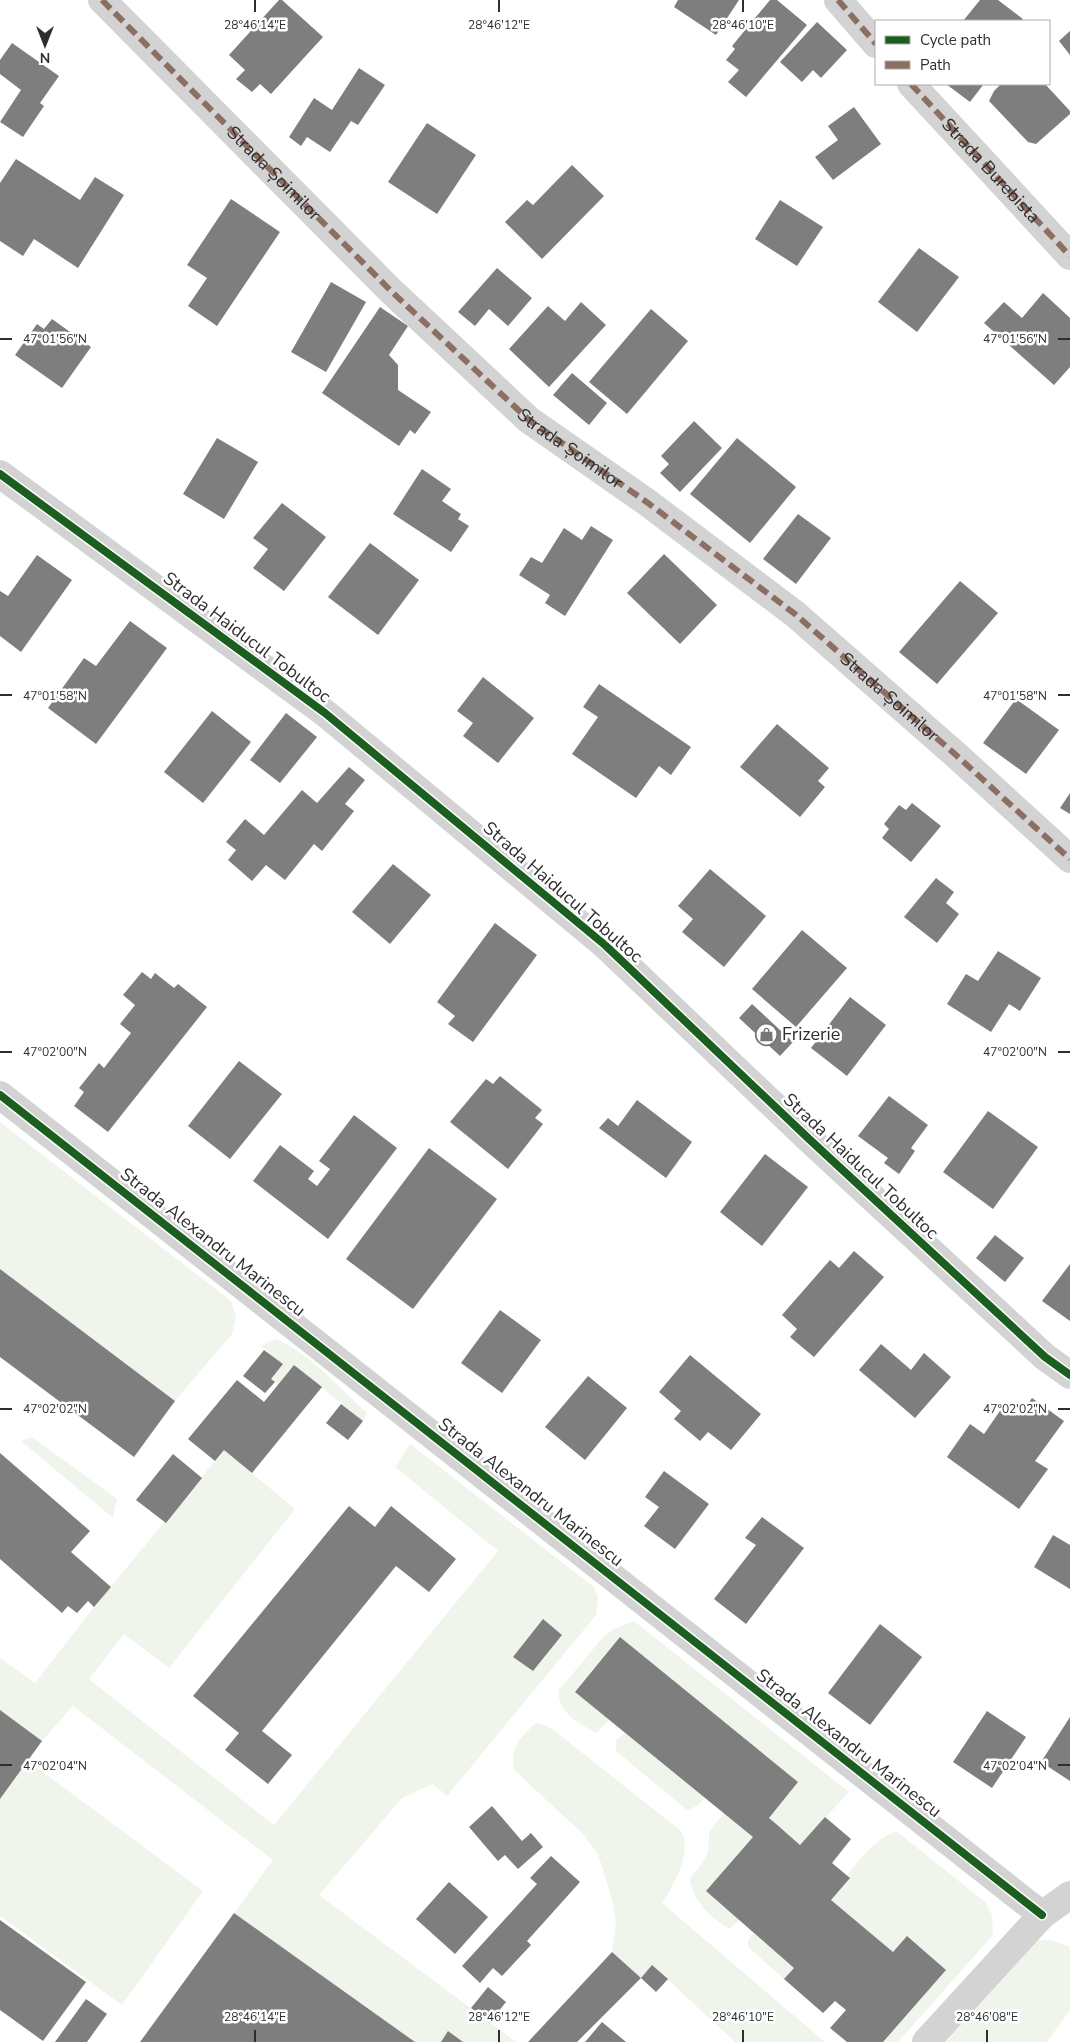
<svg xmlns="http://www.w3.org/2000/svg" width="1070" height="2042" viewBox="0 0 1070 2042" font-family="'Nunito Sans',sans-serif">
<rect width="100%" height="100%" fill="#fff"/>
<g fill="#f0f5eb">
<polygon points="0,1122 231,1301 236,1317 232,1334 175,1401 0,1269"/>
<path d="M275,1339c32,11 66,51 92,74l-4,8 -69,-56 -16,19 -7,-5 12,-15 -22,-18z"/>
<polygon points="32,1437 117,1499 113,1518 21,1441"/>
<polygon points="410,1444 595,1588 598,1600 596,1615 447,1796 433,1784 402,1798 319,1895 516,2042 463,2042 448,2032 441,2042 415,2042 234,1913 273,1860 73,1706 42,1741 0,1710 0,1658 35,1683 94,1607 224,1450 295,1509 169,1668 124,1634 89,1679 274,1825 498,1551 395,1467"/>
<path d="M634,1621l215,171 -49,53 -31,-27 29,-36 -178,-145 -45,55 34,28 -13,13c-16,-9 -40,-21 -37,-43l45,-54 8,-6z"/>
<path d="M536,1723l9,2 11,7 125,99c12,19 -7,55 -19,72l163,139h-90l-82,-76 -12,12 -29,-26 4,-29 -4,-24 -14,-45 -15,-20 -69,-64c-4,-23 6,-33 22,-47z"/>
<polygon points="625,1733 705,1798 695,1807 687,1810 616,1751 616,1740"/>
<polygon points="28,1761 203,1891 122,2005 0,1916 0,1799"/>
<path d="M724,1813l29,24 -47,54 33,29 -10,9c-18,-12 -37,-28 -39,-51 15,-17 20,-23 19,-46z"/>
<path d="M896,1831l89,71 7,13 1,20 -95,107h-15l63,-72 -53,-18 -62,-52c17,-26 36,-57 65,-69z"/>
<polygon points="753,1933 794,1968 784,1979 748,1947 748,1940"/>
<polygon points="1035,1940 1051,1940 1070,1947 1070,2010 1047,2042 946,2042"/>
</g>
<g fill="#7e7e7e">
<polygon points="279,0 282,0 323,37 271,94 260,84 252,92 236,79 245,70 229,55"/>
<polygon points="678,0 739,0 716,35 674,7"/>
<polygon points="770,0 777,0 807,25 746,97 728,82 739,70 726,60 735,49 732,46"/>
<polygon points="980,0 998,0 1023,19 1021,21 963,21"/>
<polygon points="817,22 847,50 821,78 813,70 802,82 780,62"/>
<polygon points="1070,31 1070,55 1059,41"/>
<polygon points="12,43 59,76 40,103 44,106 23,137 0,122 21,90 0,74 0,60"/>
<polygon points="359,68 385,85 358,125 351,121 330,152 307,137 301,146 289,137 314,98 332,110"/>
<polygon points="946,84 981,84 983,85 970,102"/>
<polygon points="1001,84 1045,84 1070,111 1070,114 1036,144 1028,142 989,101 994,91"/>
<polygon points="854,107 881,144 833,180 815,157 838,140 828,126"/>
<polygon points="427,123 476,155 437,214 388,182"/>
<polygon points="16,159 80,200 95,177 124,195 78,268 34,239 23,256 0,241 0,183"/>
<polygon points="572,165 604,196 542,259 505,222 527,200 533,205"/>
<polygon points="231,199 280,232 217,326 188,306 207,278 187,265"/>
<polygon points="780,200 823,227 797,266 755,239"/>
<polygon points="919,248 959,277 917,332 878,302"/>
<polygon points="497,268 532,298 508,326 489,309 475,326 458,312"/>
<polygon points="331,282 366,302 326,372 291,352"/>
<polygon points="1043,293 1070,318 1070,367 1054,385 984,323 1004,302 1022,318"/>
<polygon points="581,302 606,325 549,387 509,349 548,306 565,321"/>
<polygon points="380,307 408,326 389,355 398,365 398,390 431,412 415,434 410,430 399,446 322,393"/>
<polygon points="651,309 688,341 627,414 589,382"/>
<polygon points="52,319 91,347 62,388 15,355 37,324 44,329"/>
<polygon points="572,373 607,403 589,425 553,395"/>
<polygon points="694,421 722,448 680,492 660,473 669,464 661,456"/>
<polygon points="217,438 258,462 224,519 183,494"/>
<polygon points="737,438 796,487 750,543 690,494"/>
<polygon points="422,469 451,489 442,501 461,514 458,519 469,526 451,552 393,514"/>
<polygon points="282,503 326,537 284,591 253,568 268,549 253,538"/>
<polygon points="798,514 831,538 796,584 763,559"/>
<polygon points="591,526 613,540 565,616 545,603 550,595 519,575 531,557 542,563 564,528 582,540"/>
<polygon points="370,543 419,580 378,635 328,597"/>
<polygon points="664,554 717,605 680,644 627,593"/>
<polygon points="37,555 72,580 21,652 0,636 0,591 8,596"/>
<polygon points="960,581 998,613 937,684 899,652"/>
<polygon points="130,621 167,648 96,744 48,708 84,658 96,666"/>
<polygon points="483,677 534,718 498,763 463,736 473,723 457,711"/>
<polygon points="599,684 691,747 671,775 659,766 636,798 572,754 598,717 583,707"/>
<polygon points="1016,699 1059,730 1026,774 983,743"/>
<polygon points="212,711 251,742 203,803 164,772"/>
<polygon points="286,713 317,737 280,783 250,760"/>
<polygon points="777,724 829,768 818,781 825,787 800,817 740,767"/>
<polygon points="349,767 365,780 345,804 354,811 322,851 314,844 285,880 266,865 252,881 228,860 236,850 226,842 245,819 264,835 302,790 317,803"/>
<polygon points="1070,793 1070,814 1060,808"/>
<polygon points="912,803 941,826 911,862 882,838 889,829 884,824 899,805 906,810"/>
<polygon points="393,864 431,895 390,944 352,912"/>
<polygon points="710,869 766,916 724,967 682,932 693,919 678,906"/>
<polygon points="936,878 954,892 946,903 959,914 937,943 904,917"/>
<polygon points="495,923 537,955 473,1042 448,1024 455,1016 437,1002"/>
<polygon points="802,930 847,968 796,1027 752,989"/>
<polygon points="998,951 1041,978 1020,1011 1009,1004 991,1032 947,1004 966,974 978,981"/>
<polygon points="142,972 151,979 155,973 174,988 178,984 207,1007 108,1132 74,1106 84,1092 79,1088 99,1063 104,1068 131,1033 120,1024 135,1005 123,995"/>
<polygon points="850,997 886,1025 847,1076 811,1048"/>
<polygon points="752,1004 793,1042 780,1056 739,1018"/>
<polygon points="239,1061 282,1094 230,1159 188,1126"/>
<polygon points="500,1076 542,1110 535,1118 543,1124 508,1169 450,1122 486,1079 493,1084"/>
<polygon points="889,1096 928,1125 911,1148 915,1151 899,1174 884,1163 888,1158 858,1136"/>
<polygon points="637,1100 692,1142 666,1178 599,1128 608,1118 618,1126"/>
<polygon points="988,1111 1038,1147 993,1209 943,1172"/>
<polygon points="354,1115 397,1148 328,1239 253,1181 280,1145 314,1171 308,1179 317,1186 330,1169 319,1161"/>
<polygon points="429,1148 497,1199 413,1309 346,1259"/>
<polygon points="765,1154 808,1187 762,1246 720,1212"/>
<polygon points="995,1235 1024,1258 1005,1282 976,1258"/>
<polygon points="854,1251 884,1277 814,1357 790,1337 797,1329 782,1315 830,1260 839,1268"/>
<polygon points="1070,1264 1070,1321 1042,1301"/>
<polygon points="0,1269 175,1401 134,1457 0,1357"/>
<polygon points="500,1310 541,1340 502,1393 461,1363"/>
<polygon points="881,1344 911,1370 924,1353 951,1377 915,1418 859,1370"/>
<polygon points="264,1350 283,1364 271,1379 275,1382 265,1393 243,1376"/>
<polygon points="690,1355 761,1414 731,1450 708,1432 700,1441 674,1419 681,1411 659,1392"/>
<polygon points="294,1365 322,1387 252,1473 224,1450 215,1461 188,1439 237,1380 264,1402"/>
<polygon points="588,1376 627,1408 585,1460 545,1427"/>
<polygon points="1032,1398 1064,1421 1035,1461 1048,1469 1019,1509 947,1457 970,1424 984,1434 1004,1405 1019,1416"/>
<polygon points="341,1404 363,1421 348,1440 326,1423"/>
<polygon points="0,1453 90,1531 71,1552 111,1587 94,1607 88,1601 77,1613 68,1606 62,1613 0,1559"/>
<polygon points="173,1454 202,1478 166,1523 136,1500"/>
<polygon points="664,1471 709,1504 675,1549 644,1526 659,1507 645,1497"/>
<polygon points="349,1506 375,1527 391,1506 456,1559 429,1592 396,1566 262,1731 292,1755 268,1784 225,1750 239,1733 193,1696"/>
<polygon points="762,1517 804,1548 746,1624 714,1599 756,1545 745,1538"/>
<polygon points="1053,1535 1070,1545 1070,1589 1034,1567"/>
<polygon points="543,1619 562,1635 533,1671 513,1657"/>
<polygon points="880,1624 922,1657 870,1725 828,1693"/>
<polygon points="620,1637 798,1782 769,1818 775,1823 800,1845 825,1817 851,1839 832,1863 850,1878 831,1900 893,1952 907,1936 946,1970 883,2042 847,2042 830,2028 846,2010 835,2001 823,2013 784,1979 794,1968 706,1891 753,1837 575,1692"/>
<polygon points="0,1710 42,1741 0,1799"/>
<polygon points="987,1711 1026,1737 992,1788 953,1762"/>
<polygon points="1070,1717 1070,1781 1041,1762"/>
<polygon points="492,1806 522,1841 531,1833 543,1847 518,1869 505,1855 498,1861 469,1827"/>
<polygon points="551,1856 580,1882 527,1941 531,1945 502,1976 493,1968 480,1983 462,1966 537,1884 530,1878"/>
<polygon points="449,1882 488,1917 455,1954 416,1919"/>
<polygon points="234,1913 415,2042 140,2042"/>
<polygon points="0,1920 86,1982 43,2041 0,2010"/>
<polygon points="612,1952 641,1978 577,2042 528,2042"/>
<polygon points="652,1965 668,1979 656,1992 641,1978"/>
<polygon points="488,1987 506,2002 490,2022 471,2008"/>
<polygon points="86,1999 107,2014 87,2042 55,2042"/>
<polygon points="602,2022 626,2042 585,2042"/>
<polygon points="448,2031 463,2042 441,2042"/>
</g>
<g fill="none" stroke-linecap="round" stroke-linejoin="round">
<g stroke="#d3d3d3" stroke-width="28">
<path id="s1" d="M102,0l289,291 138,129 119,83 147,111 161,141 114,104"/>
<polyline points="838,0 876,44"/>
<path id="s2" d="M911,84l159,172"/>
<polyline points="0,474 325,713 605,945 809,1139 1045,1357 1070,1375"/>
<polyline points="0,1095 1042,1915"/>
<polyline points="926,2042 1042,1915 1070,1895"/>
</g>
<g stroke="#8d6e63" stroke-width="6" stroke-dasharray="12 6" stroke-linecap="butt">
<polyline points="102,0 391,291 529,420 648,503 795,614 956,755 1070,859"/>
<polyline points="838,0 876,44"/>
<polyline points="911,84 1070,256"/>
</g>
<defs>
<g id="cycleway">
<polyline points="0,474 325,713 605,945 809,1139 1045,1357 1070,1375"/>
<polyline points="0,1095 1042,1915"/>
</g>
</defs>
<use href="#cycleway" stroke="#fff" stroke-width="11"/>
<use href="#cycleway" stroke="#1b5e20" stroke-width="8"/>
</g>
<path fill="none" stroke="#2e2e2e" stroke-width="2" d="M255,0v12M499,0v12M743,0v12M0,339h12M1058,339h12M0,695h12M1058,695h12M0,1052h12M1058,1052h12M0,1409h12M1058,1409h12M0,1765h12M1058,1765h12M255,2030v12M499,2030v12M743,2030v12M987,2030v12"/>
<defs>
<symbol id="shop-ring" viewBox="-11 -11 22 22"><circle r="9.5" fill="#fff" stroke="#777" stroke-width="1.5"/><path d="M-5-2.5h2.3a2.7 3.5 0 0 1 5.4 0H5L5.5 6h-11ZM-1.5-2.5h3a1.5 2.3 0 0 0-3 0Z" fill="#777"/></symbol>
</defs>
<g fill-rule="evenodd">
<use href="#shop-ring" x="754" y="1022" width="25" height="25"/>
</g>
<g text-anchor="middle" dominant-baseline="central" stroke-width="5" stroke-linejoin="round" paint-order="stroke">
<g font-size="18" fill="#2e2e2e" stroke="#fff">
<text stroke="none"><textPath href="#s2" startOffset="118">Strada Burebista</textPath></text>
<text stroke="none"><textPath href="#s1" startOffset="244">Strada Șoimilor</textPath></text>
<text stroke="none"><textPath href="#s1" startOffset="649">Strada Șoimilor</textPath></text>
<text transform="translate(247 637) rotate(37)">Strada Haiducul Tobultoc</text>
<text stroke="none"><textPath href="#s1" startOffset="1054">Strada Șoimilor</textPath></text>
<text transform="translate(563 892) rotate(41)">Strada Haiducul Tobultoc</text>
<text transform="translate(861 1166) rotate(43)">Strada Haiducul Tobultoc</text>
<text transform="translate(213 1242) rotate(38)">Strada Alexandru Marinescu</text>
<text transform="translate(531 1492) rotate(38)">Strada Alexandru Marinescu</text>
<text transform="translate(849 1743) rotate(38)">Strada Alexandru Marinescu</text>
</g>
<g font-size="18" fill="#2e2e2e" stroke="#fff" text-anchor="start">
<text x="782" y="1034">Frizerie</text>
</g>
</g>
<g font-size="12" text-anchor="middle" fill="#2e2e2e" stroke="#fff" stroke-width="5" stroke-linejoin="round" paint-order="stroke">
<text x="255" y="29">28°46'14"E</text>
<text x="499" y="29">28°46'12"E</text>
<text x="743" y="29">28°46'10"E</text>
<text x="1015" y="343">47°01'56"N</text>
<text x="55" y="343">47°01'56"N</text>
<text x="1015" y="700">47°01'58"N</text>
<text x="55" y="700">47°01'58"N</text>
<text x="55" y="1056">47°02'00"N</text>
<text x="1015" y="1056">47°02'00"N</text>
<text x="1015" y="1413">47°02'02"N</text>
<text x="55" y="1413">47°02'02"N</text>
<text x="55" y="1770">47°02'04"N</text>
<text x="1015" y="1770">47°02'04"N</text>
<text x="255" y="2021">28°46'14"E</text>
<text x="499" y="2021">28°46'12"E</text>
<text x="743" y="2021">28°46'10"E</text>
<text x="987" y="2021">28°46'08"E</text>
</g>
<rect x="875" y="20" width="175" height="65" fill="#ffffff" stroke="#ababab"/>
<rect x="885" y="36" width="25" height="8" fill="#1b5e20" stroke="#ababab"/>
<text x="920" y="45" font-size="15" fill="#2e2e2e">Cycle path</text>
<rect x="885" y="61" width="25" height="8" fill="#8d6e63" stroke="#ababab"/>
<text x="920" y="70" font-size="15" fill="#2e2e2e">Path</text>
<g transform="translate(45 45) rotate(180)" stroke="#ffffff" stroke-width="4" paint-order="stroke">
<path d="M0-4L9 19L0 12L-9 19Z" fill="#2e2e2e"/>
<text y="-8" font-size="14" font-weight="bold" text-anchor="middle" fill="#2e2e2e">N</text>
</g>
</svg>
